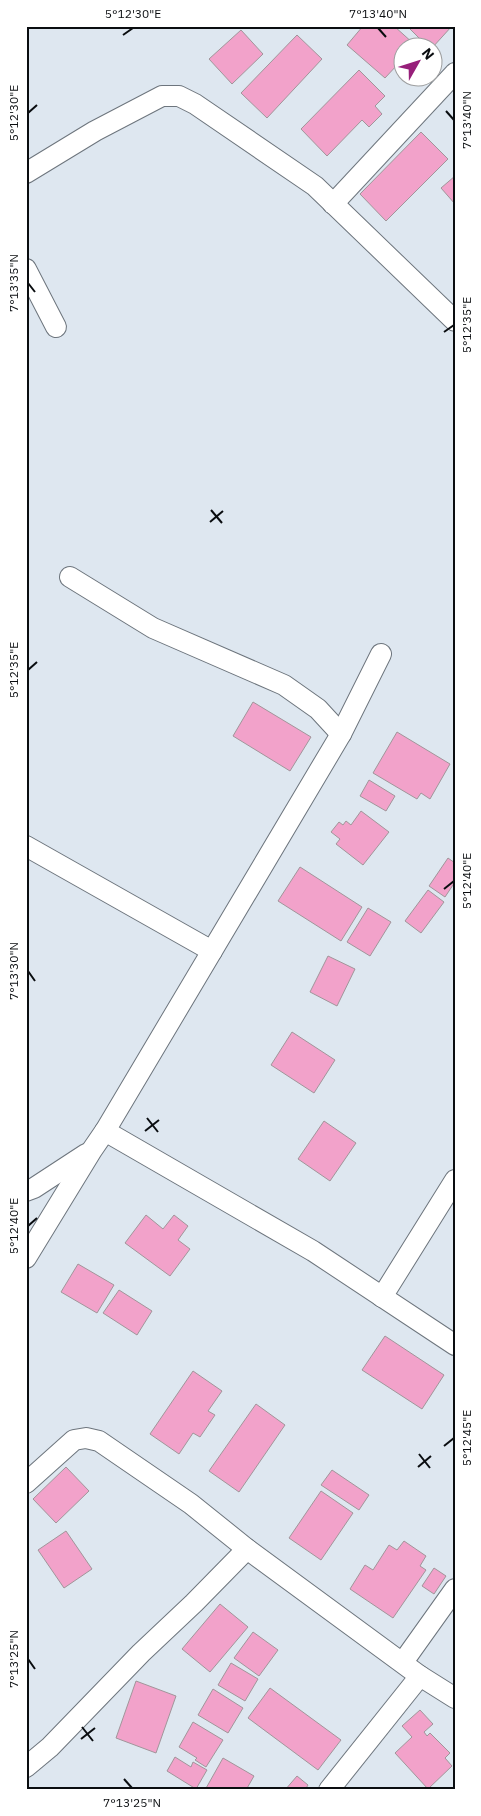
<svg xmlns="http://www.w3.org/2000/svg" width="481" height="1816" viewBox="0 0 481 1816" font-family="'IBM Plex Sans',sans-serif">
<rect width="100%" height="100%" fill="#dee7f0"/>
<g fill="#f2a2ca" stroke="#a1959a">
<polygon points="363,26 394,26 414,44 412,48 404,48 404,69 398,64 385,78 347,45"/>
<polygon points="407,26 452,26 432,48 429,48"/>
<polygon points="241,30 263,54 232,84 209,59"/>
<polygon points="297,35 322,59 267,118 241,93"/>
<polygon points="359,70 385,96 375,106 382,114 369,127 362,120 327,156 301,129"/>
<polygon points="421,132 448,159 386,221 360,194"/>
<polygon points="455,176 455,204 441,188"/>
<polygon points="253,702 311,737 290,771 233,736"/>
<polygon points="397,732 450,764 430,799 421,793 417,799 373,773"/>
<polygon points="369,780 395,796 386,811 360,796"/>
<polygon points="361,811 389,832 363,865 336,844 340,839 331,832 339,822 343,825 346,821 351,825"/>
<polygon points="448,858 455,863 455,882 445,897 429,886"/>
<polygon points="300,867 362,907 341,941 278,901"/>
<polygon points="428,890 444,902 421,933 405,921"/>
<polygon points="368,908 391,922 370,956 347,942"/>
<polygon points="328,956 355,969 337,1006 310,992"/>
<polygon points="292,1032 335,1060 314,1093 271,1065"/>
<polygon points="324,1121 356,1143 330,1181 298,1159"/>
<polygon points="146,1215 163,1229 174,1215 188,1226 178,1240 190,1249 170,1276 125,1243"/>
<polygon points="78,1264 114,1285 97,1313 61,1292"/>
<polygon points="119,1290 152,1311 137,1335 103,1313"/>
<polygon points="385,1336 444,1375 422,1409 362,1370"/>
<polygon points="193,1371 222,1391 208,1411 215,1415 200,1437 193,1433 179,1454 150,1434"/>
<polygon points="256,1404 285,1425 239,1492 209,1471"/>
<polygon points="66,1467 89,1491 56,1523 33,1499"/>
<polygon points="332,1470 369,1495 359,1510 321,1485"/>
<polygon points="321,1491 353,1513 321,1560 289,1538"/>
<polygon points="66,1531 92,1569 64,1588 38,1550"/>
<polygon points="404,1541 426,1556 420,1566 426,1570 393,1618 350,1589 365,1565 373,1570 389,1545 397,1550"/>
<polygon points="434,1568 446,1576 434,1594 422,1586"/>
<polygon points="220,1604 248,1627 210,1672 182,1649"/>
<polygon points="253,1632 278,1650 259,1676 234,1658"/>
<polygon points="231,1663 258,1679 245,1701 218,1685"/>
<polygon points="136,1681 176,1696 156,1753 116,1738"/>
<polygon points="270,1688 341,1740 318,1770 248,1718"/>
<polygon points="213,1689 243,1708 228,1733 198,1715"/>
<polygon points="420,1710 433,1724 424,1732 427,1736 430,1733 450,1753 445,1758 452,1766 428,1789 395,1753 412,1737 402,1726"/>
<polygon points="193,1722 223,1740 206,1767 195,1760 197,1758 179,1747"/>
<polygon points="175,1757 191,1767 193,1762 207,1770 196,1789 167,1771"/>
<polygon points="223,1758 254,1776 246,1790 205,1790"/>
<polygon points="297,1776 308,1785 305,1790 285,1790"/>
</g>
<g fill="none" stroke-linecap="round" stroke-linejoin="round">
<defs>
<g id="street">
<polyline points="26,173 95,131 162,96 179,96 195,104 315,186 455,321"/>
<polyline points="333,204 455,73"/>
<polyline points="26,269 56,327"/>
<polyline points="70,577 153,628 284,685 318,709 341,734"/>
<polyline points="26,846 212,951"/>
<polyline points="105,1131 313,1251 455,1345"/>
<polyline points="26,1191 34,1188 86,1154"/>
<polyline points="26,1258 92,1150 105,1131 341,734 381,654"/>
<polyline points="382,1297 455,1180"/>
<polyline points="26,1483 74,1440 86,1438 99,1441 191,1504 247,1549 420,1676 455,1698"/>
<polyline points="403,1662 455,1589"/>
<polyline points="26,1767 50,1747 141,1653 194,1603 247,1549"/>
<polyline points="329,1790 420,1676"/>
</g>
</defs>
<use href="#street" stroke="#6d757d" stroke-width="22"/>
<use href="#street" stroke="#fff" stroke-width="20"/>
</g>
<path fill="none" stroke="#0a0d10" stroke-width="2" d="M378,28l8,9M123,35l10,-7M446,111l8,9M28,113l9,-8M28,283l7,9M444,332l10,-7M211,510l11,13M210,522l13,-11M28,670l9,-8M444,889l10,-8M28,971l7,10M147,1118l11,14M145,1131l14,-11M28,1226l9,-8M444,1446l10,-8M419,1454l11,14M418,1467l13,-11M28,1659l7,10M82,1727l11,14M81,1739l14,-11M124,1779l8,9"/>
<rect width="481" height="1816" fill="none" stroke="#ffffff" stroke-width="55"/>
<g transform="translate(418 62) rotate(51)"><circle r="24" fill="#ffffff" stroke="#9d9e9f"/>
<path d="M0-4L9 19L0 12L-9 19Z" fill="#971f7a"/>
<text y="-8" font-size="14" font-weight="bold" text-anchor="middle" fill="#0a0d10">N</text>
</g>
<rect x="28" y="28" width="426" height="1760" fill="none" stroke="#0a0d10" stroke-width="2"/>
<g font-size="12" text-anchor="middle" fill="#0a0d10">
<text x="133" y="18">5°12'30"E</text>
<text x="378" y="18">7°13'40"N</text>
<text transform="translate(14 113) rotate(-90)" y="4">5°12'30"E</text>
<text transform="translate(467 120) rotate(-90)" y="4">7°13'40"N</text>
<text transform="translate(14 283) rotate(-90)" y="4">7°13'35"N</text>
<text transform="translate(467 325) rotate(-90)" y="4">5°12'35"E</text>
<text transform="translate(14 670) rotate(-90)" y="4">5°12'35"E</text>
<text transform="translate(467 881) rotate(-90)" y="4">5°12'40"E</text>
<text transform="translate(14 971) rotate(-90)" y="4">7°13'30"N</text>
<text transform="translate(14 1226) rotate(-90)" y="4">5°12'40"E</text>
<text transform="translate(467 1438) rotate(-90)" y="4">5°12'45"E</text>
<text transform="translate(14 1659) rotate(-90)" y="4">7°13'25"N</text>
<text x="132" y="1807">7°13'25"N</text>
</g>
</svg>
